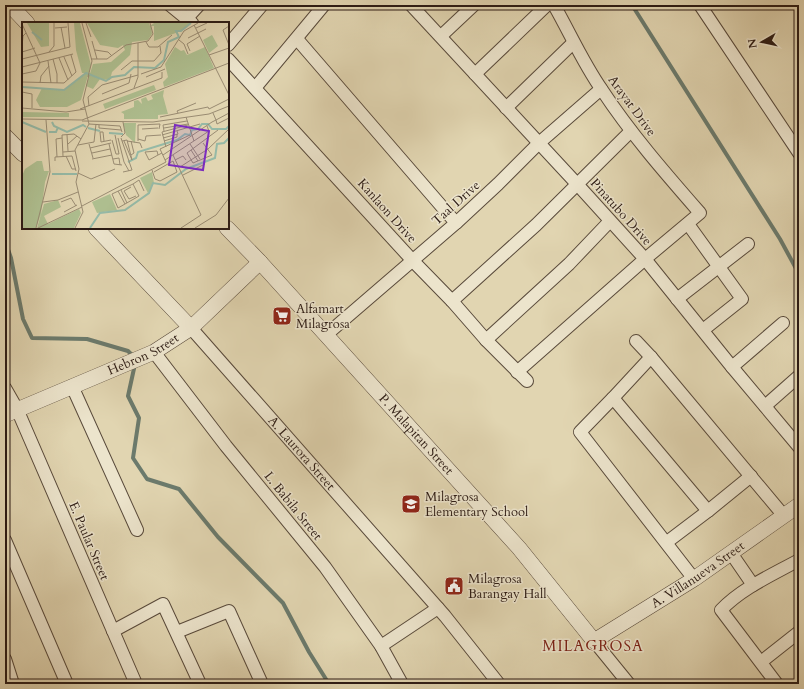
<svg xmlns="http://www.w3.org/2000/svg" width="804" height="689" viewBox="0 0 804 689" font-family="Cardo,serif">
<rect width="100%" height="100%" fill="#e1d5b1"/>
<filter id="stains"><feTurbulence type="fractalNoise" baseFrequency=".005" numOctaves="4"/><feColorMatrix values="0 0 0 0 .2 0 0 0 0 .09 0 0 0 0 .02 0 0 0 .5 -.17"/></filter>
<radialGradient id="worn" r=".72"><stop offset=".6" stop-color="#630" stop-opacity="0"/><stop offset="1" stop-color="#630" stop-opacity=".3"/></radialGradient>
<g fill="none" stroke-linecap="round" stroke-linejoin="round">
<g stroke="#6b7a6c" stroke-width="4">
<polyline points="632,5 780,239 799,274"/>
<polyline points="5,241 11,258 23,319 32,338 87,339 128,351 133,356"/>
<polyline points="135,364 128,396 139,418 133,458 147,479 179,489 218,537 283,603 309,652 329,684"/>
</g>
<defs>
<g id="minor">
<polyline points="170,5 192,23"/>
<polyline points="411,5 577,184 645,259 732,367 799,447"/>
<polyline points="700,5 799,153"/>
<polyline points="187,18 199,5"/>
<polyline points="441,36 474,5"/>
<polyline points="297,39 456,223"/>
<polyline points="228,45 262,5"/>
<polyline points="228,59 413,261 452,301 486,340 527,381"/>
<polyline points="475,74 547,5"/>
<polyline points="255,88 324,5"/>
<polyline points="506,108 573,43"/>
<polyline points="688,224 742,299 703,330"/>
<polyline points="677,299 748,244"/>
<polyline points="452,301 536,225 631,131"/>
<path id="s1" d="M191,328l254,288 54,68"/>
<polyline points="326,335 456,223 498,184 539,143 601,89"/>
<polyline points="486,340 569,264 610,221"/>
<polyline points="636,341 651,357 784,516"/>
<polyline points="154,352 226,446 325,567 381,646 402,684"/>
<polyline points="651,357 613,398 580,432 694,579"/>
<polyline points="732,367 783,323"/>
<path d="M517,372l128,-113 55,-46c-34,-39 -69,-79 -98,-123 -19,-27 -32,-57 -48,-85"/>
<polyline points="72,386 137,530"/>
<polyline points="5,388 17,409 136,684"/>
<polyline points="613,398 708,511"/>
<polyline points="765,406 799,376"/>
<polyline points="5,540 67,684"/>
<polyline points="667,542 708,511 751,476"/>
<polyline points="731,553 753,585"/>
<polyline points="113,631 163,604 200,684"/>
<polyline points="177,632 229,611 262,684"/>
<polyline points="594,641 629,684"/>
<polyline points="381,646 438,608"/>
<polyline points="5,659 13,684"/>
<polyline points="761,662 799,632"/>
<path d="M777,684l-56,-74c21,-22 51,-35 78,-50"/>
</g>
<g id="tertiary">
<polyline points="10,5 27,23"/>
<polyline points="5,136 23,154"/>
<polyline points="96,228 191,328"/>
<path id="s2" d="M227,228l33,34 259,286 75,93 100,-62 105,-74"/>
<path id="s3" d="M5,415l149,-63 37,-24 69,-66"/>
</g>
</defs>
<use href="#minor" stroke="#594a3b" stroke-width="14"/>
<use href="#tertiary" stroke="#594a3b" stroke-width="16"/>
<use href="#minor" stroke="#ece4cc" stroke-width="12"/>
<use href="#tertiary" stroke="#ece4cc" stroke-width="15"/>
</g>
<defs>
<symbol id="supermarket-square" viewBox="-11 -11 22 22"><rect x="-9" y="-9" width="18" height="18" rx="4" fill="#8f2418" stroke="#ece4cc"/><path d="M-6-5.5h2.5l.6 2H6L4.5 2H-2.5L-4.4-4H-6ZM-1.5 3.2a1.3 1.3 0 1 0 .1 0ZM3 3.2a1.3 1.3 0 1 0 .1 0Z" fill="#fff"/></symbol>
<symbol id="school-square" viewBox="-11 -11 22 22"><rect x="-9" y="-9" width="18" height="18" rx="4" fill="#8f2418" stroke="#ece4cc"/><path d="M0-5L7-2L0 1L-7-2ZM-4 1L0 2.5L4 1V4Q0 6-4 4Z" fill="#fff"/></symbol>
<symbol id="civic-square" viewBox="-11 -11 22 22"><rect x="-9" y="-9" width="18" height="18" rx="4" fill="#8f2418" stroke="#ece4cc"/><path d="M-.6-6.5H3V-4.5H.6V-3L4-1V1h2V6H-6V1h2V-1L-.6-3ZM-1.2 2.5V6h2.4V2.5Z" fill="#fff"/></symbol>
</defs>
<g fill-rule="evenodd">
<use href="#supermarket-square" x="271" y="305" width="22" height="22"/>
<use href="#school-square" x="400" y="493" width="22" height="22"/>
<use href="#civic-square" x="443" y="575" width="22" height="22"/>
</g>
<g text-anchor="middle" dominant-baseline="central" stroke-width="3" stroke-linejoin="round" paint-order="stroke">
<g font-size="13" fill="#2c1b14" stroke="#ece4cc">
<text transform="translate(632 106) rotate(54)">Arayat Drive</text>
<text transform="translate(456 203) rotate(-42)">Taal Drive</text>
<text transform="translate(387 211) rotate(48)">Kanlaon Drive</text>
<text transform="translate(621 212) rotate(48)">Pinatubo Drive</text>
<text stroke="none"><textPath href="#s3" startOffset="151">Hebron Street</textPath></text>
<text stroke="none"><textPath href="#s2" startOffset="280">P. Malapitan Street</textPath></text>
<text stroke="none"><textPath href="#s1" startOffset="167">A. Laurora Street</textPath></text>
<text transform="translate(293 506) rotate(51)">L. Babila Street</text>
<text transform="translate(89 541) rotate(67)">E. Paular Street</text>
<text stroke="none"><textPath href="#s2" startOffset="676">A. Villanueva Street</textPath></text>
</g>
<g font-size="13" fill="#2c1b14" stroke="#ece4cc" text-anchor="start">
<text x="296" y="309">Alfamart<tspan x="296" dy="15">Milagrosa</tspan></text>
<text x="425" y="497">Milagrosa<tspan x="425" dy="15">Elementary School</tspan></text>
<text x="468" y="579">Milagrosa<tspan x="468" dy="15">Barangay Hall</tspan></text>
</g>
<g font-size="15" letter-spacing="1" fill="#7a1f14" stroke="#ece4cc">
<text x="593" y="646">MILAGROSA</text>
</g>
</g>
<g transform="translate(22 22)">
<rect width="207" height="207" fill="#e1d5b1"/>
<path d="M5,1h22v23l-8,1zM52,1h6l11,42 -10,35 -14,7h-27l-4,-7 6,-12 22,2 22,-17h-4l-6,-23zM65,1h62l1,3 4,-3h37l-10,8 -27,10v-15h-3l1,8 -4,6 -16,2 -2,13 -18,17 -2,8 -10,-1 -7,10 -7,-3 7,-22 18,-2 14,-12 -2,-5 -5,3 -18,-3zM190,13l6,11 -9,7 -6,-13zM153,25l6,4 3,-1 3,5 18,-8 9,21 -50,19 -1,-5 5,-5 -3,-13zM132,63l2,5 -51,19 -2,-5zM142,68l-1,6 5,18 -10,1v4h-34v-5l-3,-2 13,-5v-6l4,-1 4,4 -1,-5 5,-2 2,4 5,-2 -2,-4zM0,90l47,1v4h-47zM101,101h13l-1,20 -9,-8zM15,139h5l2,10h5l-4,11 -4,32 -5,14h-14v-52l3,-7zM130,150l2,11 -6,10 -8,-15zM88,172l7,16 -20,3 -5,-11zM36,178l3,7 -17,9 4,8 31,-15 2,4 -7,15h-37l7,-24z" fill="#aebe8f"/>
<path fill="none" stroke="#95b9a6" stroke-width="2" d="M10,10l10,8M0,65l42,3 22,-17 20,8 6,-4 13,-2 9,-8 21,1 9,-8 4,-18 11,-5 -3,-6h5l10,-8M0,100l24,10M30,100l2,4 13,6 16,-7 3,2M66,106l12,3M27,110h7l2,-5M87,111l14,1M106,140l8,-4 2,-6 39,-12 8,-6 5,1 2,-5 6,-1 4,-5h6l4,5h14l3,-3M30,152h25M68,206l10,-15 25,-3 24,-17 4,-10 12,2 21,-16 29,-11 2,-14 7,-1 5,-5"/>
<path fill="none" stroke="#998b72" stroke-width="1" d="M60,1l10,38 -4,16M64,1l5,14M0,2l18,39 -4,8 -14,3M172,3l35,70M207,4l-6,4 6,15M39,5l4,21M33,6l12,-1M174,6l11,-5M166,16l18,-9M157,18l5,4 4,10M70,19l5,18M124,20l3,5h9l14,-12M0,25l1,-11 3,-3M73,28l13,2 4,4M168,29l-3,-7 13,-8M0,30l13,-4M27,30l5,-6v-23M187,33l20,-7M42,35l8,19M37,36l9,22M0,37l48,-12 -2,-24M31,37l4,15v9M69,37h16l19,-14 22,-4 5,-7 -3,-11M26,39l3,22M0,45l51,-13M99,48l11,-9h22l7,-8 -1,-7M119,52l20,-7 23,-36 14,-8M124,55l19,-8M0,60l42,1 12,-11 -5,-17M18,61l1,-7 8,-10M112,66l4,-11v-34M0,70l10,2v14M80,72l27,-11 2,-9M67,84l-1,-9 14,-12 36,-10M0,86l44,4 19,-3M58,87l82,-31v-6M156,91l-1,-2 19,-8M191,91l3,7 13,-7M138,95l48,-10 1,2 20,-10M164,95l8,24M0,97l60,1 147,-57M60,99l71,1 56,-8 20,-8M67,102l31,2 2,6M77,103v3l22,2M142,106l24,-4M120,107l16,-1M142,109l-1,-6 24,-4M45,113l1,16M140,113l38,-11M99,115l4,-4 -2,-11M96,116l6,24 5,9M99,116l11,32 -9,2M141,116l15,-4 -1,-3M116,117l7,2 1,-5 15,-1M90,118l4,14h3l-4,-19M82,119l-1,-9h-3l1,10 10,-2M100,119l5,-1 5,20 -8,-19M105,119l13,2 2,5M109,119l3,12 -3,2M116,119v-16l22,-1 -1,5M142,119l13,-4v-3M46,122l9,-8M67,122l4,14M87,122l5,20 8,1M168,122l10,15M56,123l16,-3 2,-18M144,125l-4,-15 26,-7M68,126l21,-5M169,128l7,11M41,130l12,-1M70,131l18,-4M165,131l6,10 19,-8 -9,-12M165,131l31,-23M136,133l-1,-4 -12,1 4,8 9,-5 4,-2M141,133l49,-33 4,-2 1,4 12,-6M151,133l28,60 -20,13M41,134l-1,-21 12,-1 7,5M44,134l6,13h4M35,135l-1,-18 6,-1M70,137l20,-4M91,137l6,-1 1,7M143,138l44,-29 -2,-5M153,138l8,-4 3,4M33,139v-4l17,-1 4,15M158,145l28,-18 21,-20M130,148l3,9 5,2 17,-9 -4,-11 -19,11M56,151l13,6 24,-10M161,153l22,-11M111,162l6,12 -21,12 -6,-14 21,-10 6,-4 5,11M109,165l-7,4 5,8 7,-3M99,168l6,13M96,169l7,13M21,180l15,-2 20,-8M39,180l10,-4 5,8M60,184l84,-44 -6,-13 30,-14M42,190l13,-7M14,206l14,-56 -4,-52M16,206l44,-21M53,206l8,-16 -7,-30 3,-13 -4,-19 14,-26 -6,-24 6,-25M173,206l21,-13 13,-17"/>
<path fill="#7b2cbf" fill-opacity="0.15" stroke="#7b2cbf" stroke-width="2" d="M153,103l34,6 -6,39 -34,-5z"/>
<rect width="207" height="207" fill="none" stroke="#2c1b14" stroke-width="2"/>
</g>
<rect width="804" height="689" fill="none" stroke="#e1d5b1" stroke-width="20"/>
<rect x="6" y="6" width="792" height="677" fill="none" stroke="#2c1b14" stroke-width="2"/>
<rect x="10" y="10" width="784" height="669" fill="none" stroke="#2c1b14"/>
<g transform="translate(762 42) rotate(261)" stroke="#ece4cc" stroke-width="3" paint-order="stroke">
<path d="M0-3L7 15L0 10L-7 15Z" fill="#2c1b14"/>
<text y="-6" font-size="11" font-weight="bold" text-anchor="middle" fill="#2c1b14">N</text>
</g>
<rect width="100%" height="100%" filter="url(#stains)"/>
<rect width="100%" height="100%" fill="url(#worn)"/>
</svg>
